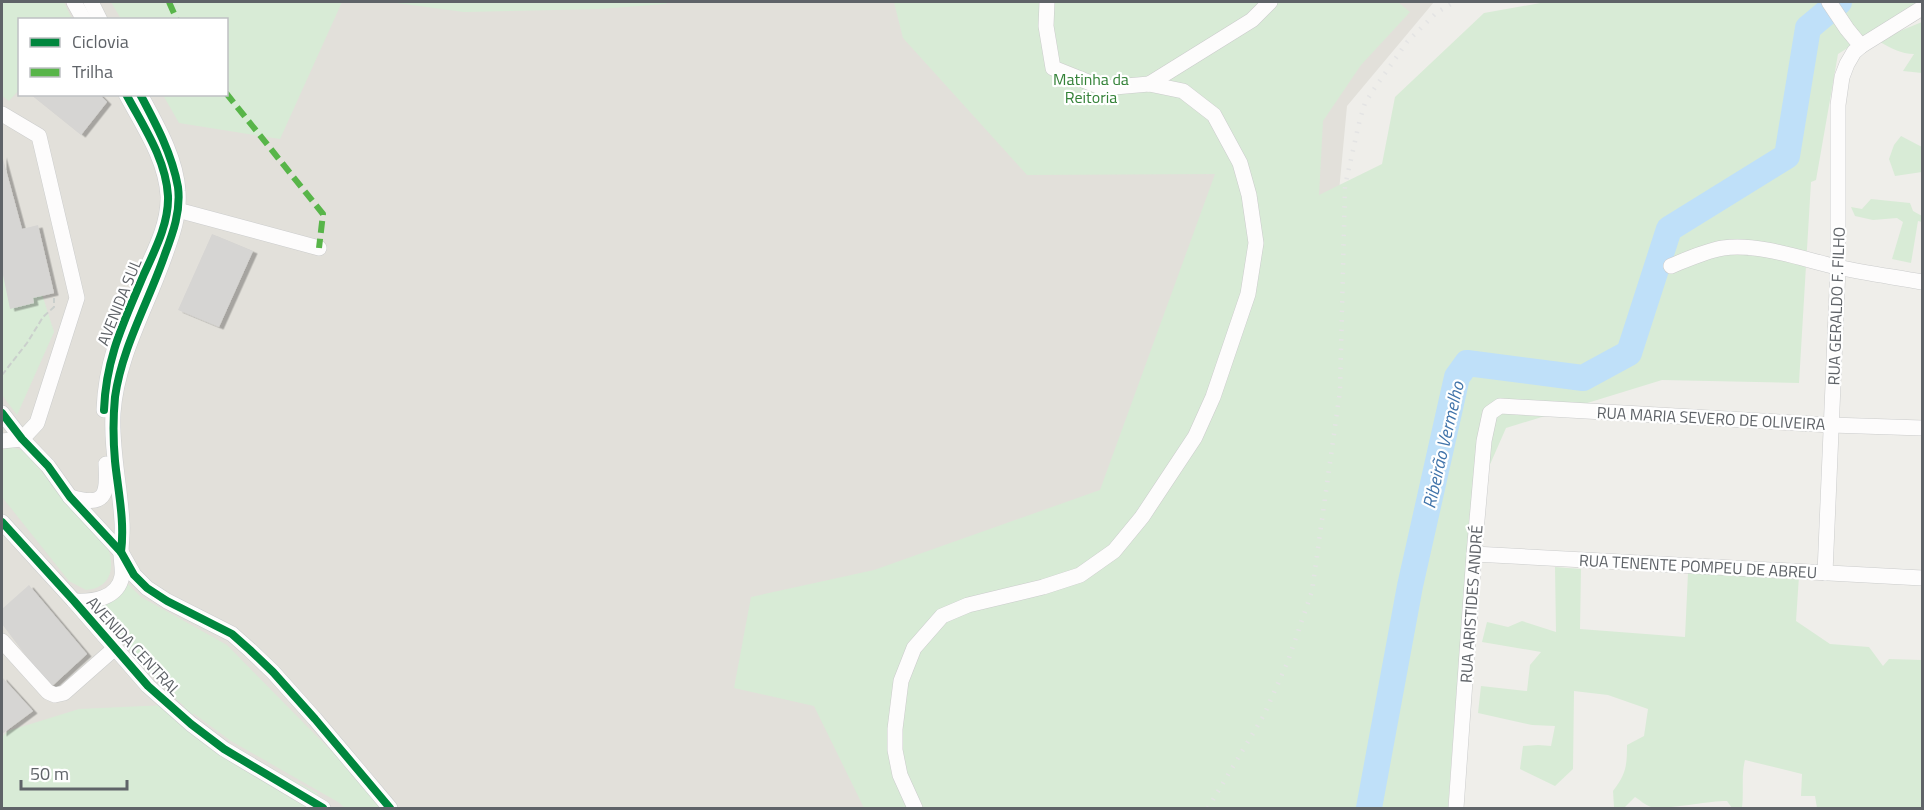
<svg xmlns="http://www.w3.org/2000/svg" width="1924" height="810" viewBox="0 0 1924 810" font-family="'Titillium Web',sans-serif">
<defs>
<filter id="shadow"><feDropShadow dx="4.5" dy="2.5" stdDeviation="0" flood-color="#0004"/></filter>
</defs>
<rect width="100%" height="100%" fill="#efeeea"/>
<path fill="#e2e0da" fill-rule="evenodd" d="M2,2h1432l-87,104 -45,481 -52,221h-1248zM20,20h206v74h-206z"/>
<g fill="#d8ebd6">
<polygon points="2,2 64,2 72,19 20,20 19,90 9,101 2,96"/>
<polygon points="111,2 342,2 280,139 179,123 163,95 226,94 226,20 121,19"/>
<polygon points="389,2 667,2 666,4 599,9 464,12"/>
<polygon points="894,2 1398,2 1410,12 1361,65 1323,121 1319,195 1382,164 1395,97 1484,13 1546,2 1922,2 1838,54 1816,180 1811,182 1799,383 1662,380 1506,428 1470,510 1448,808 864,808 814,706 734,688 751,597 874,570 1100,490 1215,174 1027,175 903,38"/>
<path d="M1922,22v51l-19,-2 11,-17c-13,0 -23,-6 -34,-12l10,-7z"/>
<polygon points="1901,136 1922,147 1922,172 1895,176 1889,159 1894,145"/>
<polygon points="2,168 54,332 17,415 2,395"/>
<polygon points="1871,199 1910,203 1913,211 1922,216 1922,222 1918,221 1911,263 1892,259 1903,222 1897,218 1873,220 1855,216 1851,207 1862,209"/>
<path d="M10,447l11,3 6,5 81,93c7,20 3,40 -22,42l-17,-9 -67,-84v-47z"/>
<path d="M1555,567l26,2 -1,60 105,8 3,-64 111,3 -3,45 34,23 39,3 14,19 6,-7 33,1v148h-105l-2,-12h-14l1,-22 -57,-14c-4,15 -1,32 -3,48h-10l-5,-7c-21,0 -59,9 -76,6 -6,-2 -11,-7 -16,-10l-11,11 -10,-1 -1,-16c13,-17 14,-25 14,-46l17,-9 4,-27 -40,-14 -34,-4 -1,78 -18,17 -35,-17 3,-23 15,-1 13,1 4,-20 -23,-1 -54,-12 3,-27 46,5 3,-26 11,-13 -59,-10 5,-20 21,5 14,-6 34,11z"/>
<polygon points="128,584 141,597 227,645 350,770 382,808 345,808 338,802 231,741 193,713 197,729 317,793 322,808 2,808 2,737 8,731 79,709 167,705 185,707 149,673 93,608 119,597"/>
</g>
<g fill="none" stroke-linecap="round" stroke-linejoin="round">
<polyline stroke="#bfe0f9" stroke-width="26" points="1369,808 1410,586 1457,377 1467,363 1583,378 1629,353 1669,229 1787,156 1808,28 1839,2"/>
</g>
<g fill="#d6d5d3" filter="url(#shadow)">
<polygon points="30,94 99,94 107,102 81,135"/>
<polygon points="2,155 22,229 38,225 54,293 33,298 34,303 10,309 2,270"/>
<polygon points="212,234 253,251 219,327 178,310"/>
<polygon points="29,585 87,654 50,688 2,624 2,609"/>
<polygon points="2,677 33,711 2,734"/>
</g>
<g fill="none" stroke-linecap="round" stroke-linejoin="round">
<defs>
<g id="minor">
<polyline points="74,2 84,20"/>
<polyline points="91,2 100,20"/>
<polyline points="1829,2 1847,29 1861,46"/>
<polyline points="1149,84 1252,20 1270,2"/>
<polyline points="2,114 39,136 77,298 37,423 22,439 2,441"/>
<polyline points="170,208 319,248"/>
<path d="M1671,266c17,-7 34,-15 52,-18 36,-5 79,11 114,19 28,6 57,10 85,15"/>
<path d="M104,410c2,-53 20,-88 40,-136 11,-24 25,-51 24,-78 -2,-37 -25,-70 -42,-102"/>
<polyline points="2,413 22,439 48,466 70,497 121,552 134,575 147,588 167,601 232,634 250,650 273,672 315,719 390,808"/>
<path d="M70,497c35,10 38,-1 36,-33"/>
<polyline points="2,522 74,601 148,686 191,724 224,749 323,808"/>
<polyline points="1474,554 1922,578"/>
<polyline points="1825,573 1838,267 1838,105 1842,77 1847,64 1854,52 1861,46 1922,8"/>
<path d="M74,601c18,1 44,-2 48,-25 1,-7 -1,-15 -1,-23 0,-10 2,-20 1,-31 -2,-37 -11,-72 -9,-109 4,-55 33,-104 51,-155 8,-22 16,-43 14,-67 -2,-34 -22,-67 -38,-97"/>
<polyline points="2,641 48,692 55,695 64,693 115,648"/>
<polyline points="915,808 900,775 895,750 895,729 901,681 914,648 942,616 968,605 1043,587 1080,575 1114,551 1142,517 1195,437 1213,397 1248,294 1256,243 1249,195 1240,163 1214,115 1183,91 1149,84 1103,88 1053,68 1046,26 1047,2"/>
<polyline points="1456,808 1474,554 1484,441 1490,413 1500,406 1831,425 1922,428"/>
</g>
</defs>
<use href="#minor" stroke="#cbcccc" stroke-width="16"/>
<polyline stroke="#cacfcc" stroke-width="2" stroke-dasharray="6 3" stroke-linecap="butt" points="2,375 27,343 43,317 54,307 54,298"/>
<use href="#minor" stroke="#fdfcfc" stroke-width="15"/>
<polyline stroke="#e4e4e4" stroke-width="4.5" stroke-dasharray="1.5 8" stroke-linecap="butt" points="1208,808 1264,715 1288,661 1312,591 1340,391 1345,186 1360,119 1365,103 1374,89 1407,42 1436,13 1454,2"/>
<g stroke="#58b549" stroke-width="6" stroke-dasharray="12 6" stroke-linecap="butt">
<polyline points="169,2 177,20"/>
<polyline points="226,93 323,214 319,248"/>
</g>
<defs>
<g id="cycleway">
<path d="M104,410c2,-53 20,-88 40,-136 11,-24 25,-51 24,-78 -2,-37 -25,-70 -42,-102"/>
<polyline points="2,413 22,439 48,466 70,497 121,552 134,575 147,588 167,601 232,634 250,650 273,672 315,719 390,808"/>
<polyline points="2,522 74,601 148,686 191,724 224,749 323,808"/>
<path d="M121,552c4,-31 -3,-61 -6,-91 -2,-22 -2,-43 0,-64 7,-50 34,-96 50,-143 8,-21 16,-43 13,-67 -6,-33 -22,-63 -38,-93"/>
</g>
</defs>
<use href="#cycleway" stroke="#fff" stroke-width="11"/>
<use href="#cycleway" stroke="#00873e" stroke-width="8"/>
</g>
<g text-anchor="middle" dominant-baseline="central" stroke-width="4.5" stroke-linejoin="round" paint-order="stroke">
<g font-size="16" fill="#348238" stroke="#fff">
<text x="1091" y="79">Matinha da<tspan x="1091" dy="18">Reitoria</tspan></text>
</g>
<g font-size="16" fill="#5f6368" stroke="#fff">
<text transform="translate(119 302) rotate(-68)">AVENIDA SUL</text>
<text transform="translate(1836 306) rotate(-88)">RUA GERALDO F. FILHO</text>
<text transform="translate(1711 418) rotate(3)">RUA MARIA SEVERO DE OLIVEIRA</text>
<text transform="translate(1698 566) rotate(3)">RUA TENENTE POMPEU DE ABREU</text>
<text transform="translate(1471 604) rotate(-86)">RUA ARISTIDES ANDRÉ</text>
<text transform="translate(134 646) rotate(47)">AVENIDA CENTRAL</text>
</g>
<g font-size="18" font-style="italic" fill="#4174aa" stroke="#fff">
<text transform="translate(1443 445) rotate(-77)">Ribeirão Vermelho</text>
</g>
</g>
<rect width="1924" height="810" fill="none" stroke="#5f6368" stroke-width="6"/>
<rect x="18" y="18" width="210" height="78" fill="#ffffff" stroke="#bfc1c3" stroke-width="1.5"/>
<rect x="30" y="38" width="30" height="9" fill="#00873e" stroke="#bfc1c3" stroke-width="1.5"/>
<text x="72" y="48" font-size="18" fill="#5f6368">Ciclovia</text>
<rect x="30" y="68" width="30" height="9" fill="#58b549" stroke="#bfc1c3" stroke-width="1.5"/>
<text x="72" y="78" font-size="18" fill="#5f6368">Trilha</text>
<path d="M21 780v9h106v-9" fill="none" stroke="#5f6368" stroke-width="3"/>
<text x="30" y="780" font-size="18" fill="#5f6368" stroke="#ffffff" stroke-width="4.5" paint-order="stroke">50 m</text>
</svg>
